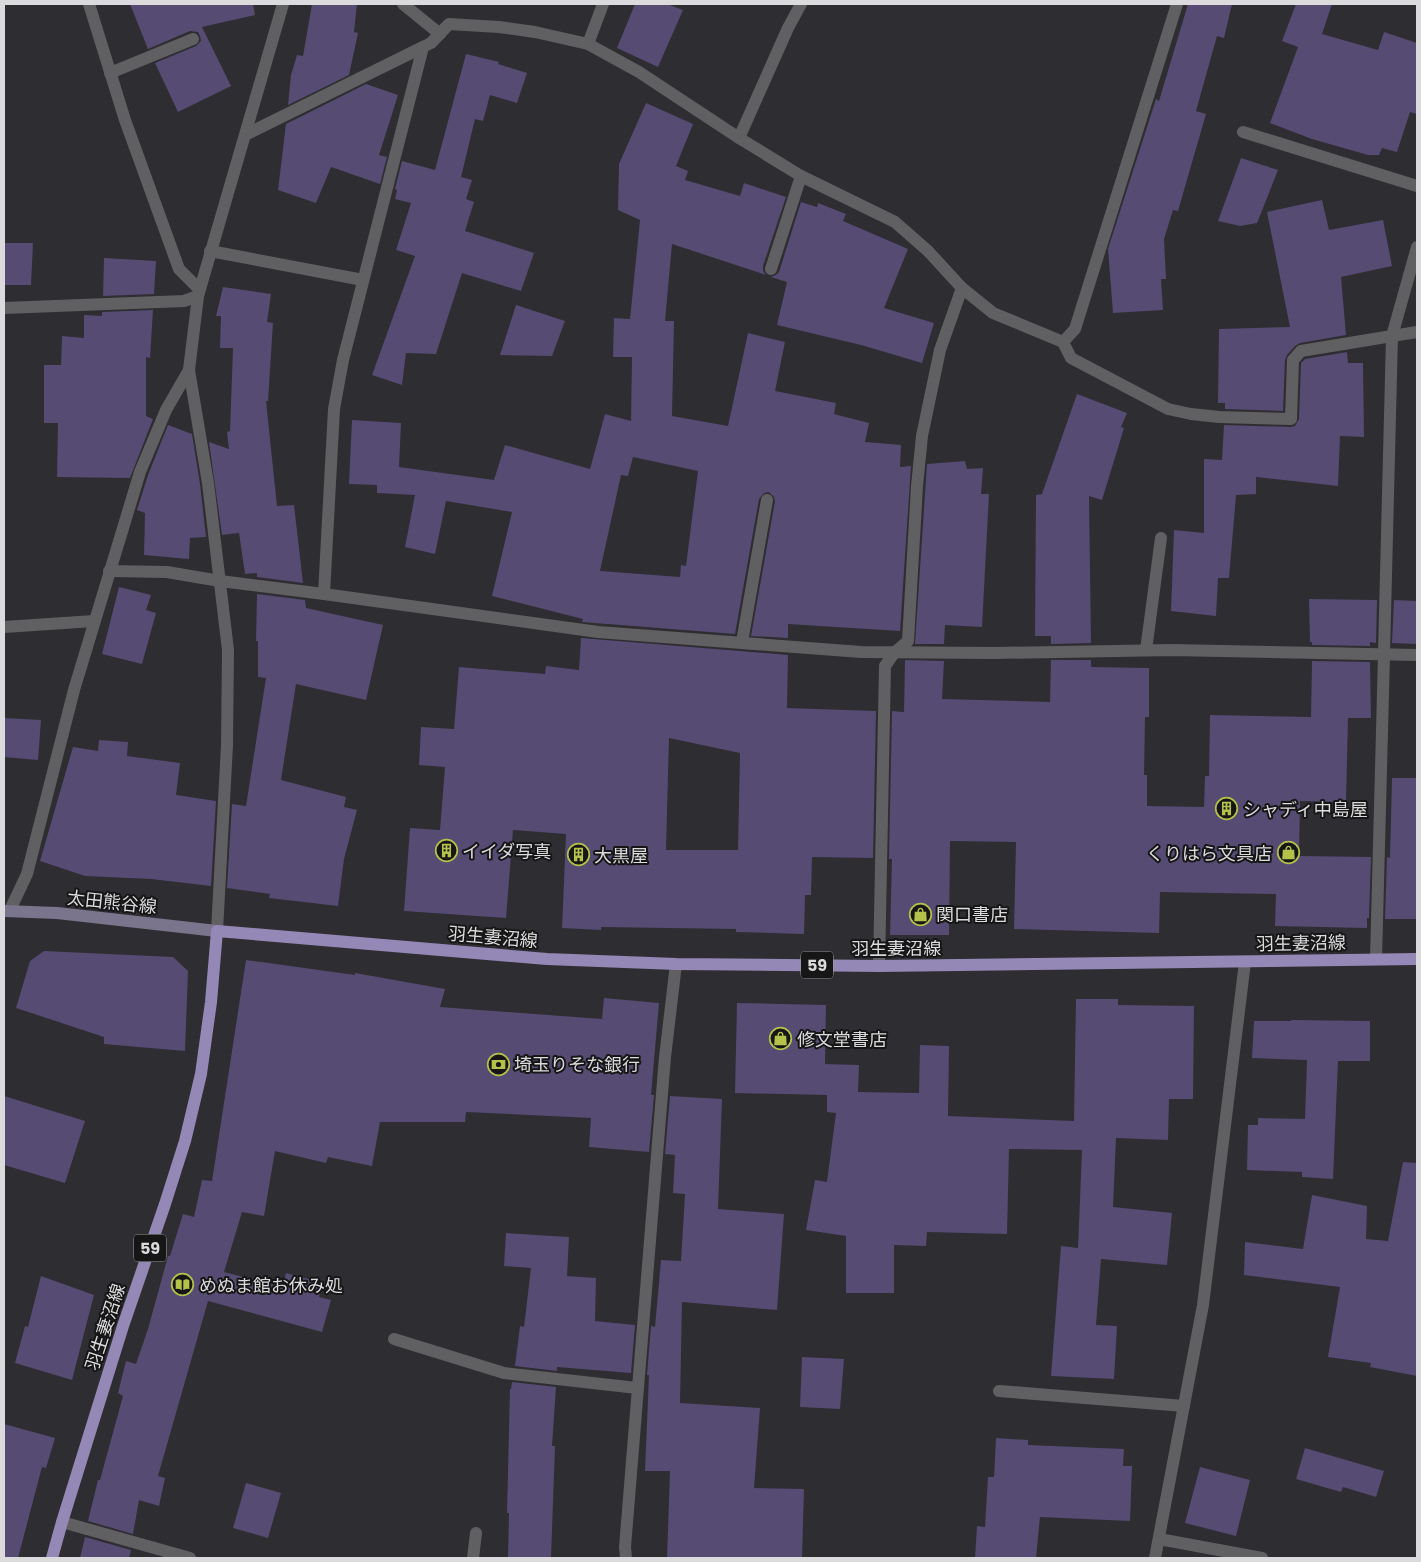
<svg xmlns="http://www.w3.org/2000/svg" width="1421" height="1562" viewBox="0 0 1421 1562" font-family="Poppins,'Noto Sans JP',sans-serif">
<rect width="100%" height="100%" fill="#2e2d31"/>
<g fill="#554b73" fill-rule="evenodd">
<polygon points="130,4 253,4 255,15 202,27 231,86 178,112 155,63 196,46 201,41 200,36 198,32 190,31 148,49"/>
<polygon points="312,4 357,4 354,32 358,33 349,75 288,105 291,75 297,55 303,56"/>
<polygon points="635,4 667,4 683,10 658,67 617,48"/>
<polygon points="1188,4 1232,4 1224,38 1217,36 1196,111 1206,114 1178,211 1173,210 1164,239 1166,279 1161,279 1163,310 1113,313 1108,249 1156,99 1159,101"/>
<polygon points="1296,4 1332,4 1322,34 1378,50 1384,32 1417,43 1417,114 1410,112 1397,152 1382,148 1379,155 1368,155 1312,139 1270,123 1298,47 1282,41"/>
<polygon points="466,54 499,62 498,64 527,73 517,103 490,95 483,121 475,119 461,177 472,180 466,199 474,202 465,231 534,253 521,291 462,273 436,354 406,353 402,385 372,375 415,256 396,250 411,203 395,199 397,190 395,189 402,161 435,170"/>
<polygon points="366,84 398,95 379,155 387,157 380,184 331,167 316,203 278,190 286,124"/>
<path d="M646,103l47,21 -17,42 12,5 -3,9 55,16 4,-13 42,14 -23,69v5l3,4 -94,-31 -7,77h9l-2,95 56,10 20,-93 37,9 -10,49 61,12 -2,11 35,9 -4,19 36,3 -1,22 11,-1 -11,165 -112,-7v14l-37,-2 24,-135 -1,-4 -5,-5 -5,1 -5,6 -24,135 -153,-12 1,-3 -91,-23 20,-84 -66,-11 -11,53 -30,-7 10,-52 -38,-2v-8l-28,-1 3,-64 49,3 -2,44 95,13 11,-35 85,24 15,-55 26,7 1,-64h-19l1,-39 16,1 10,-99 -22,-10 1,-46zM633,457l65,14 -12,95 -5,-1 -1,12 -80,-6 21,-96 7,1z"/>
<polygon points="1241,158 1278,170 1257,223 1240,226 1218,221"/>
<polygon points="1322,200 1329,230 1383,220 1392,266 1341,277 1346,335 1300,343 1295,346 1287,355 1285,360 1283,411 1225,409 1225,403 1218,403 1219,329 1290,327 1267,212"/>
<polygon points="801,202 817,207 818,203 846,214 843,221 908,249 884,308 934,323 922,363 861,345 777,325 787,282 771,277 776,275 779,272"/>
<polygon points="4,243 33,243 31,285 4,285"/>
<polygon points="104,258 156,261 154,294 103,296"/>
<polygon points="223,287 271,294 267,322 273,323 268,401 266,401 277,506 294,505 303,583 257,577 257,573 245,574 239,533 222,535 209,442 229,449 227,432 230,431 233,348 220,348 221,316 216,316"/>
<polygon points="516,305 565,321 552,356 500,355"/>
<polygon points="153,310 150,358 146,357 146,416 153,419 130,478 57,477 58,423 44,423 44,365 61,365 62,336 84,338 84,315 102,316 102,312"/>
<polygon points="1347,352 1348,363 1363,363 1364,437 1340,436 1338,486 1256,477 1256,494 1236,495 1229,578 1218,578 1216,616 1171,611 1174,530 1204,533 1204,459 1222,460 1224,425 1291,427 1295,426 1299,419 1301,363 1305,359"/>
<polygon points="1077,394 1127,413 1121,427 1124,428 1102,500 1089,496 1091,643 1051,644 1051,636 1035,636 1036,495 1042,494"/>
<polygon points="168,425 192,434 200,484 206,537 190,538 189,559 144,555 145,513 137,510 148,475"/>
<polygon points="965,461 967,469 983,468 981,494 989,494 982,627 945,625 944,644 915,644 927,464"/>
<polygon points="119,587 151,595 146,610 156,613 142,664 102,654"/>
<polygon points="257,594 305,600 306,608 383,625 366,700 296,684 281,780 346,797 344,807 357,810 344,859 338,906 269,898 270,894 227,888 232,804 246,806 266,678 258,677 258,641 256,641"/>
<polygon points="1309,599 1377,600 1376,643 1370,642 1370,646 1312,645 1312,642 1310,642"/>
<polygon points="1394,600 1417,601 1417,644 1392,643"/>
<path d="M581,638l207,17 -1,53 89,3 -3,147 -61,-1 -1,38h-6l-1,39 -68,-2v-3l-135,-2v3l-39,-2 4,-94 -53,-4 -7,88 -102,-7 6,-83 30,2 5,-63 -26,-2 2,-38 33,2 5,-62 86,7 1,-8 33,4zM669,738l71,15 -2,97h-72z"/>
<polygon points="905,660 944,661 942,699 1050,702 1051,660 1091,660 1091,667 1149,668 1149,717 1145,717 1144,775 1147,775 1147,806 1204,807 1205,776 1209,776 1210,715 1311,717 1312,661 1370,662 1371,718 1348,718 1346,802 1300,801 1299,856 1371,857 1369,918 1367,918 1367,928 1275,926 1276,894 1160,892 1159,933 1014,929 1016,842 950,841 949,935 890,935 892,859 889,859 892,711 904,712"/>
<polygon points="4,718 41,720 38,760 4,757"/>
<polygon points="99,740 128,742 127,756 180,763 176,795 216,801 211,886 151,879 85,876 40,861 73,747 98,751"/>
<polygon points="1392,778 1417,778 1417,919 1385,919 1387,857 1390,858"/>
<polygon points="44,951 173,957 188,971 185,1051 104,1044 104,1037 16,1008 30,961"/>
<polygon points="246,960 355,975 355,973 445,989 440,1007 602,1019 604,998 659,1003 651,1095 654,1095 649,1152 589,1147 591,1118 466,1112 465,1122 380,1122 372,1166 328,1157 326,1163 275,1151 264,1216 242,1212 224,1272 282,1287 286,1273 323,1283 319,1297 331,1300 322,1332 208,1301 158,1476 165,1478 159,1506 139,1500 133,1534 88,1521 98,1480 100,1480 123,1396 118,1393 126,1361 136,1364 148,1329 168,1256 170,1256 183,1214 194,1217 202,1180 212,1181"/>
<polygon points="1076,999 1118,999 1118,1005 1194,1006 1193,1099 1169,1099 1168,1140 1116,1138 1113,1207 1172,1213 1167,1265 1101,1259 1096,1325 1117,1326 1114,1379 1051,1376 1061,1246 1078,1248 1082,1150 1009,1149 1007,1234 927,1232 926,1246 894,1245 894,1293 846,1293 846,1236 806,1230 815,1180 827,1182 836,1113 827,1112 827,1095 735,1093 737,1003 826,1005 825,1064 859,1065 858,1092 919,1093 920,1045 949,1046 948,1116 1074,1121"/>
<polygon points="1291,1020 1370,1021 1370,1061 1338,1061 1333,1179 1302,1177 1302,1172 1247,1170 1248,1125 1258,1125 1258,1118 1305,1119 1307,1060 1252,1058 1254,1021 1291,1021"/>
<polygon points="4,1096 85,1121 65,1183 4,1165"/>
<polygon points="670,1096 722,1099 718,1209 784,1214 777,1310 682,1302 680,1403 760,1408 754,1488 804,1489 802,1558 667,1558 670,1471 645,1471 649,1375 647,1375 651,1326 655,1327 661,1260 681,1261 685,1194 673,1193 675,1155 665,1154"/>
<polygon points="1403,1162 1417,1163 1417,1376 1370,1367 1371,1363 1328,1357 1340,1287 1244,1275 1245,1242 1303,1249 1312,1195 1367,1206 1366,1239 1388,1241"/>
<polygon points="506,1233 569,1237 567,1276 596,1278 595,1321 635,1325 631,1373 557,1367 557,1371 515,1366 520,1326 524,1327 531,1268 504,1266"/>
<polygon points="41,1276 94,1295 72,1380 15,1363 25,1326 28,1327"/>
<polygon points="802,1357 844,1359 840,1409 800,1407"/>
<polygon points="512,1382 556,1387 552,1446 555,1446 551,1558 508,1558 509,1513 507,1513 510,1389 511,1389"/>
<polygon points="4,1424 55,1438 46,1468 42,1467 18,1558 4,1558"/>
<polygon points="996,1438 1028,1440 1028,1445 1124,1449 1123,1466 1132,1466 1130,1521 1040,1517 1036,1558 975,1558 977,1526 985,1527 988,1477 994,1477"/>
<polygon points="1305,1448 1384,1471 1376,1497 1343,1487 1341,1492 1296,1479"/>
<polygon points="1200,1467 1250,1480 1236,1536 1185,1523"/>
<polygon points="246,1483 281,1493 268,1538 233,1528"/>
<polygon points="85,1537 131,1550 129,1558 80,1558"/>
</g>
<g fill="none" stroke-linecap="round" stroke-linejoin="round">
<g stroke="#606063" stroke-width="12">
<polyline points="89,4 125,120 179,269 199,289"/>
<polyline points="588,44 603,4"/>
<polyline points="110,73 193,39"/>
<polyline points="245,135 423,47"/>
<polyline points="210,251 363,280"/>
<polyline points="771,269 801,176"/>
<polyline points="962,288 993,313 1063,342 1071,358 1168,409 1191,414 1219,417 1291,419 1293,360 1301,351 1392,336"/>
<polyline points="1063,342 1075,329 1177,4"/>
<polyline points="4,627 94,621"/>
<polyline points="742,642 767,500"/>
<polyline points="1146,650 1161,538"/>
<polyline points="10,910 27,874 74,690 140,472 166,410 189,370"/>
<polyline points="1376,959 1384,655"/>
<polyline points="879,966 885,666 894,653"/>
<polyline points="394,1339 504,1373 637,1388"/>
<polyline points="62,1522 190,1558"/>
<polyline points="1159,1539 1262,1558"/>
<polyline points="473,1558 476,1533"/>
</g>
<g stroke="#606063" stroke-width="12">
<polyline points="403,4 440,34"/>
<polyline points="1243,132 1417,186"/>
<polyline points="739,138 788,28 801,4"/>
<polyline points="4,308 184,301 198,296"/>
<polyline points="1392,336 1417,332"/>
<polyline points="109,571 167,572 220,581 324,594 598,632 861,652 994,653 1172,650 1417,655"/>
<polyline points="324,594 334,409 343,360 423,47 431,43 449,24 499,27 535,32 588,44 639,72 739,138 801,176 895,222 928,251 962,288 940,350 922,436 917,486 908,641 894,653"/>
<polyline points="1384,655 1392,336 1417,247"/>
<polyline points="217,931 227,745 228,650 208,483 189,370 198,296 283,4"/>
<polyline points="999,1391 1184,1406"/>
<polyline points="626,1558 625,1547 665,1057 676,964"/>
<polyline points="1155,1558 1203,1305 1245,962"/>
</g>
<polyline stroke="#7a748c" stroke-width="12" points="4,911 57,913 217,931"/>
<polyline stroke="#9488b6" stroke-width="12" points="52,1558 62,1522 123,1326 165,1204 185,1141 201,1074 211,1002 217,931 547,959 676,964 879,966 1417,959"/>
</g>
<defs>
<symbol id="building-ring" viewBox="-11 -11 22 22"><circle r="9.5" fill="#161617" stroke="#b4c24a" stroke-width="1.5"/><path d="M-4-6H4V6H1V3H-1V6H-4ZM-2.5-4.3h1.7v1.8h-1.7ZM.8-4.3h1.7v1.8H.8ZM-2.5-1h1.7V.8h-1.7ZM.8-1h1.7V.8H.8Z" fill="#b4c24a"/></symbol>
<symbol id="shop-ring" viewBox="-11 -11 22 22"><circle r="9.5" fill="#161617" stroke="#b4c24a" stroke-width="1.5"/><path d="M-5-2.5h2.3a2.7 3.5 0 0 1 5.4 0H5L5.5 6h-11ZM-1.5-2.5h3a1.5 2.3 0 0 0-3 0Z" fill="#b4c24a"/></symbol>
<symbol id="bank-ring" viewBox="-11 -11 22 22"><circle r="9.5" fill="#161617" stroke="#b4c24a" stroke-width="1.5"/><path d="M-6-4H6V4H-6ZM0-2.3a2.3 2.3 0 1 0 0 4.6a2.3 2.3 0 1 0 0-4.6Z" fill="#b4c24a"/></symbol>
<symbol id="library-ring" viewBox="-11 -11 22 22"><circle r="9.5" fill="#161617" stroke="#b4c24a" stroke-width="1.5"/><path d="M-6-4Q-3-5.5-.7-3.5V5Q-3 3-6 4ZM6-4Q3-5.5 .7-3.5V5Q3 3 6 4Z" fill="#b4c24a"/></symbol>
</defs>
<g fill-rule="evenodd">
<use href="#building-ring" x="1214" y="796" width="25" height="25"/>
<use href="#building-ring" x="434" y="838" width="25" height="25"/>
<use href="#shop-ring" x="1276" y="840" width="25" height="25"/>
<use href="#building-ring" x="566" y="842" width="25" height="25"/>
<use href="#shop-ring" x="908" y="902" width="25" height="25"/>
<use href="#shop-ring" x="768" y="1026" width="25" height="25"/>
<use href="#bank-ring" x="486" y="1052" width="25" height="25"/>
<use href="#library-ring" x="170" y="1272" width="25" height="25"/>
</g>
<g text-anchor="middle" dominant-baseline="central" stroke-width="4" stroke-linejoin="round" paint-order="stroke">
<g fill="#161617" stroke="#a09fa1" stroke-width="1">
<rect x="801" y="951.5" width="32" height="27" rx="4"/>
<rect x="134" y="1234.5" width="32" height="27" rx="4"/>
</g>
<g font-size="16" font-weight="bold" fill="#dbdadc">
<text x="817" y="965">59</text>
<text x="150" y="1248">59</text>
</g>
<g font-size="18" fill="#dbdadc" stroke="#161617" text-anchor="start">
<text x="1243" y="809">シャディ中島屋</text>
<text x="462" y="851">イイダ写真</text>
<text x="1272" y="853" text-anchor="end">くりはら文具店</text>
<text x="594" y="855">大黒屋</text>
<text x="936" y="914">関口書店</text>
<text x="797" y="1039">修文堂書店</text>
<text x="514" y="1064">埼玉りそな銀行</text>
<text x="199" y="1285">めぬま館お休み処</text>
</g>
<g font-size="18" fill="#dbdadc" stroke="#161617">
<text transform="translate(112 902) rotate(6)">太田熊谷線</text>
<text transform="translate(493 937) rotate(5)">羽生妻沼線</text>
<text transform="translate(1301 943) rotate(-1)">羽生妻沼線</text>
<text x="896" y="948">羽生妻沼線</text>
<text transform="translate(105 1327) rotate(-72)">羽生妻沼線</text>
</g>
</g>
<rect width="1421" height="1562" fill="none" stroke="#dbdadc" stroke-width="10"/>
</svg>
